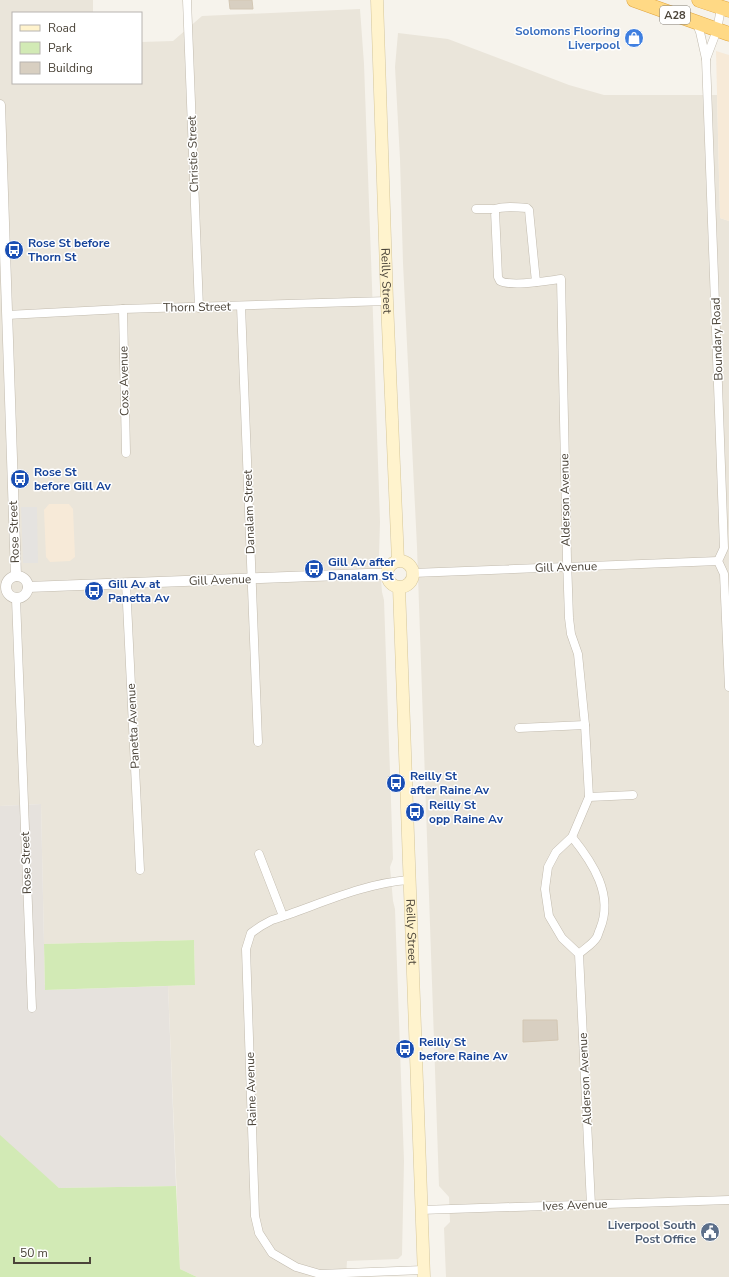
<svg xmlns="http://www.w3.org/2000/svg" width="729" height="1277" viewBox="0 0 729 1277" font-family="'Nunito Sans',sans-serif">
<rect width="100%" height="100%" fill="#f6f3ec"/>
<g fill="#eae5da">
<polygon points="0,0 93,0 93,13 13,13 13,83 141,83 141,42 173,41 202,16 360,9 364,64 372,286 380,522 379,555 382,592 384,600 393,859 390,867 393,901 395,909 404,1161 402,1255 398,1259 347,1261 346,1277 197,1277 180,1269 168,986 195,985 194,940 44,944 41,804 0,806"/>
<polygon points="398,33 448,39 569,85 604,95 717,95 720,218 729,221 729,1277 446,1277 444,1228 450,1222 449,1197 439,1186 417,547 403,263 400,159 395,67"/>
</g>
<g fill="#f7ead8">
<polygon points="716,51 729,55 729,221 720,218"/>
<polygon points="49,504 69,504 73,509 75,557 70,561 50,562 46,557 44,510"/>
</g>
<polygon fill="#e6e2dd" points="41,804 45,990 168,986 176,1186 59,1188 0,1137 0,806"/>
<g fill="#d2eab5">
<polygon points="194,940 195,985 45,990 44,944"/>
<polygon points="0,1135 59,1188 176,1186 180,1269 197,1277 0,1277"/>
</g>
<polygon fill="#e5e3e0" points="21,507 37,507 38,563 23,563"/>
<g fill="#d8cfc1" stroke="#d3c7b4">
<polygon points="229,0 252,0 253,9 230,9"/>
<polygon points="523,1020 557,1020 558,1040 523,1042"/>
</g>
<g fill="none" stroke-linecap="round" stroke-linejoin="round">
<defs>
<g id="minor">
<polyline points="187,0 199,308"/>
<polyline points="696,22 700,32 706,59 724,548 718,561 724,574 729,687"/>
<polyline points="706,59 717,30 721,8"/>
<path d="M476,209h16l3,2 3,66 2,4c12,6 46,0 61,-2l6,281 2,58 2,16 7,20 7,71 4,72 -17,40 -16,15 -8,15 -3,22 4,27 13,22 17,16 12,251"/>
<path d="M494,209c11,-3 22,-2 33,-1l2,2 7,72"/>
<polyline points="241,306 258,742"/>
<polyline points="123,309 126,453"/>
<polyline points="7,315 123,309 387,301"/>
<polyline points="413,573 718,561"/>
<polyline points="126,583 140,870"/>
<polyline points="16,599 32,1008"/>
<polyline points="519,728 585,725"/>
<polyline points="589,797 633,795"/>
<path d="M572,837c21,26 42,58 28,92 -1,2 -2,6 -3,8 -4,7 -13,12 -18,17"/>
<polyline points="259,854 283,916"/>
<path d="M409,880c-46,3 -93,26 -137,40l-11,6 -10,7 -5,16 9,267 4,17 13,20 24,14 24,7 103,-4"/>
<polyline points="421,1210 729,1200"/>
</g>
<g id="tertiary">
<polyline points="0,105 16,576"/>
<circle cx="17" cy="587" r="11"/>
<polyline points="28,587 367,574 387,574"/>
</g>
<g id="secondary">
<path id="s1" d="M377,0l10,301 11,260"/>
<circle cx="400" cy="574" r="13"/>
<path id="s2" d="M399,587l25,690"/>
</g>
<g id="trunk">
<polyline points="634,0 729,34"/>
<polyline points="699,0 729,10"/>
</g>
</defs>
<use href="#minor" stroke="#c2bbae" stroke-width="9"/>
<use href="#tertiary" stroke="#c2bbae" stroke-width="11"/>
<use href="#secondary" stroke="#d6c79b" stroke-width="13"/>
<use href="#trunk" stroke="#e0a43c" stroke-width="15"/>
<use href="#minor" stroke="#fff" stroke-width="8"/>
<use href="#tertiary" stroke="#fff" stroke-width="10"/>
<use href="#secondary" stroke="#fff3cd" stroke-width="12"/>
<use href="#trunk" stroke="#ffd985" stroke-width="14"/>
</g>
<defs>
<symbol id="shop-disc" viewBox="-11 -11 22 22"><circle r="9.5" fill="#3f7fe0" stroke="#fff"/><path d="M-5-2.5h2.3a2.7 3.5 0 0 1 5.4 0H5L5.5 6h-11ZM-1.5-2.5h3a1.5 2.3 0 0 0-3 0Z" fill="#fff"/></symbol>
<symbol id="bus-disc" viewBox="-11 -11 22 22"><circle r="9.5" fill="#1a4fb4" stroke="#fff"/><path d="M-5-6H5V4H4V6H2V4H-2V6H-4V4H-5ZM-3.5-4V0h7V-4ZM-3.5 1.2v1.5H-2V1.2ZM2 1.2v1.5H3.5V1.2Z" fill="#fff"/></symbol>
<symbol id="civic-disc" viewBox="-11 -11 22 22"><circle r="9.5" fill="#5c6f8a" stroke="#fff"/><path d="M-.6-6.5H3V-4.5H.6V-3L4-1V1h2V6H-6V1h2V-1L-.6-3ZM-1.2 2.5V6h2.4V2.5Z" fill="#fff"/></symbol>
</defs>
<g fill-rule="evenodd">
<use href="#shop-disc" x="623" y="27" width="22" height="22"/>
<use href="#bus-disc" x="3" y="239" width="22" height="22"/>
<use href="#bus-disc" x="9" y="468" width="22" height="22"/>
<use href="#bus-disc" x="303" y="558" width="22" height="22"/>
<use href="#bus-disc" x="83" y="580" width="22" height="22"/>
<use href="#bus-disc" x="385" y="772" width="22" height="22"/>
<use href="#bus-disc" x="404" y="801" width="22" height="22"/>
<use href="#bus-disc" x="394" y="1038" width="22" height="22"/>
<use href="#civic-disc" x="699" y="1221" width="22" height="22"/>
</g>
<g text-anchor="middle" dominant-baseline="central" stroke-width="3" stroke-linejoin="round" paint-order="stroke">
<rect fill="#fff" stroke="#817c74" stroke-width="1" x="660" y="6" width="30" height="18" rx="3"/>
<g font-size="11" font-weight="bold" fill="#4b4439">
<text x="675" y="15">A28</text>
</g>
<g font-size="12" font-weight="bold" fill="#366cbe" stroke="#fff" text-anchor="end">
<text x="620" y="31">Solomons Flooring<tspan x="620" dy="14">Liverpool</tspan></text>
</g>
<g font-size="12" fill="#4b4439" stroke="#fff">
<text transform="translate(193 154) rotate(-92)">Christie Street</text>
<text stroke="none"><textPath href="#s1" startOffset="281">Reilly Street</textPath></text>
<text transform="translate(197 307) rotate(-1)">Thorn Street</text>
<text transform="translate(717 339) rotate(-92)">Boundary Road</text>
<text transform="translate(124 381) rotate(-91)">Coxs Avenue</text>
<text transform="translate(565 500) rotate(-91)">Alderson Avenue</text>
<text transform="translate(249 512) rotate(-92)">Danalam Street</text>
<text transform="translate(14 532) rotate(-92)">Rose Street</text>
<text transform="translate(566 567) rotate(-2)">Gill Avenue</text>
<text transform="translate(220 580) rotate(-2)">Gill Avenue</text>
<text transform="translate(133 726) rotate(-93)">Panetta Avenue</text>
<text transform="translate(26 863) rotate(-92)">Rose Street</text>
<text stroke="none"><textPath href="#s2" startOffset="345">Reilly Street</textPath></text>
<text transform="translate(585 1079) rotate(-93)">Alderson Avenue</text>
<text transform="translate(251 1089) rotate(-92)">Raine Avenue</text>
<text transform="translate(575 1205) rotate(-2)">Ives Avenue</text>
</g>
<g font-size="12" font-weight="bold" fill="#164399" stroke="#fff" text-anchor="start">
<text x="28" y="243">Rose St before<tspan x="28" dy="14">Thorn St</tspan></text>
<text x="34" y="472">Rose St<tspan x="34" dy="14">before Gill Av</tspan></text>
<text x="328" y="562">Gill Av after<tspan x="328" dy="14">Danalam St</tspan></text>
<text x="108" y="584">Gill Av at<tspan x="108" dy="14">Panetta Av</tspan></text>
<text x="410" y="776">Reilly St<tspan x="410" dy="14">after Raine Av</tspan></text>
<text x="429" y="805">Reilly St<tspan x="429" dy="14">opp Raine Av</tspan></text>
<text x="419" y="1042">Reilly St<tspan x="419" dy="14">before Raine Av</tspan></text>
</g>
<g font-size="12" font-weight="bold" fill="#4e5e75" stroke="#fff" text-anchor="end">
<text x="696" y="1225">Liverpool South<tspan x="696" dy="14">Post Office</tspan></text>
</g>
</g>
<rect x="12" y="12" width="130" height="72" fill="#ffffff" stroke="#b7b4b0"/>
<rect x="20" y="25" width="20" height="6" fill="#fff3cd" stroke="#b7b4b0"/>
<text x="48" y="32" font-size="12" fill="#4b4439">Road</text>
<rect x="20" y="42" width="20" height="12" fill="#d2eab5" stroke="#b7b4b0"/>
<text x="48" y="52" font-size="12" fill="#4b4439">Park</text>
<rect x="20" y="62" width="20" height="12" fill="#d8cfc1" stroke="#b7b4b0"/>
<text x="48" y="72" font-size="12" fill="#4b4439">Building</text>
<path d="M14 1257v6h76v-6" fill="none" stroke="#4b4439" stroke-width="2"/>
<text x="20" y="1257" font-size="12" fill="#4b4439" stroke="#ffffff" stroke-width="3" paint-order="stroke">50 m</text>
</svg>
